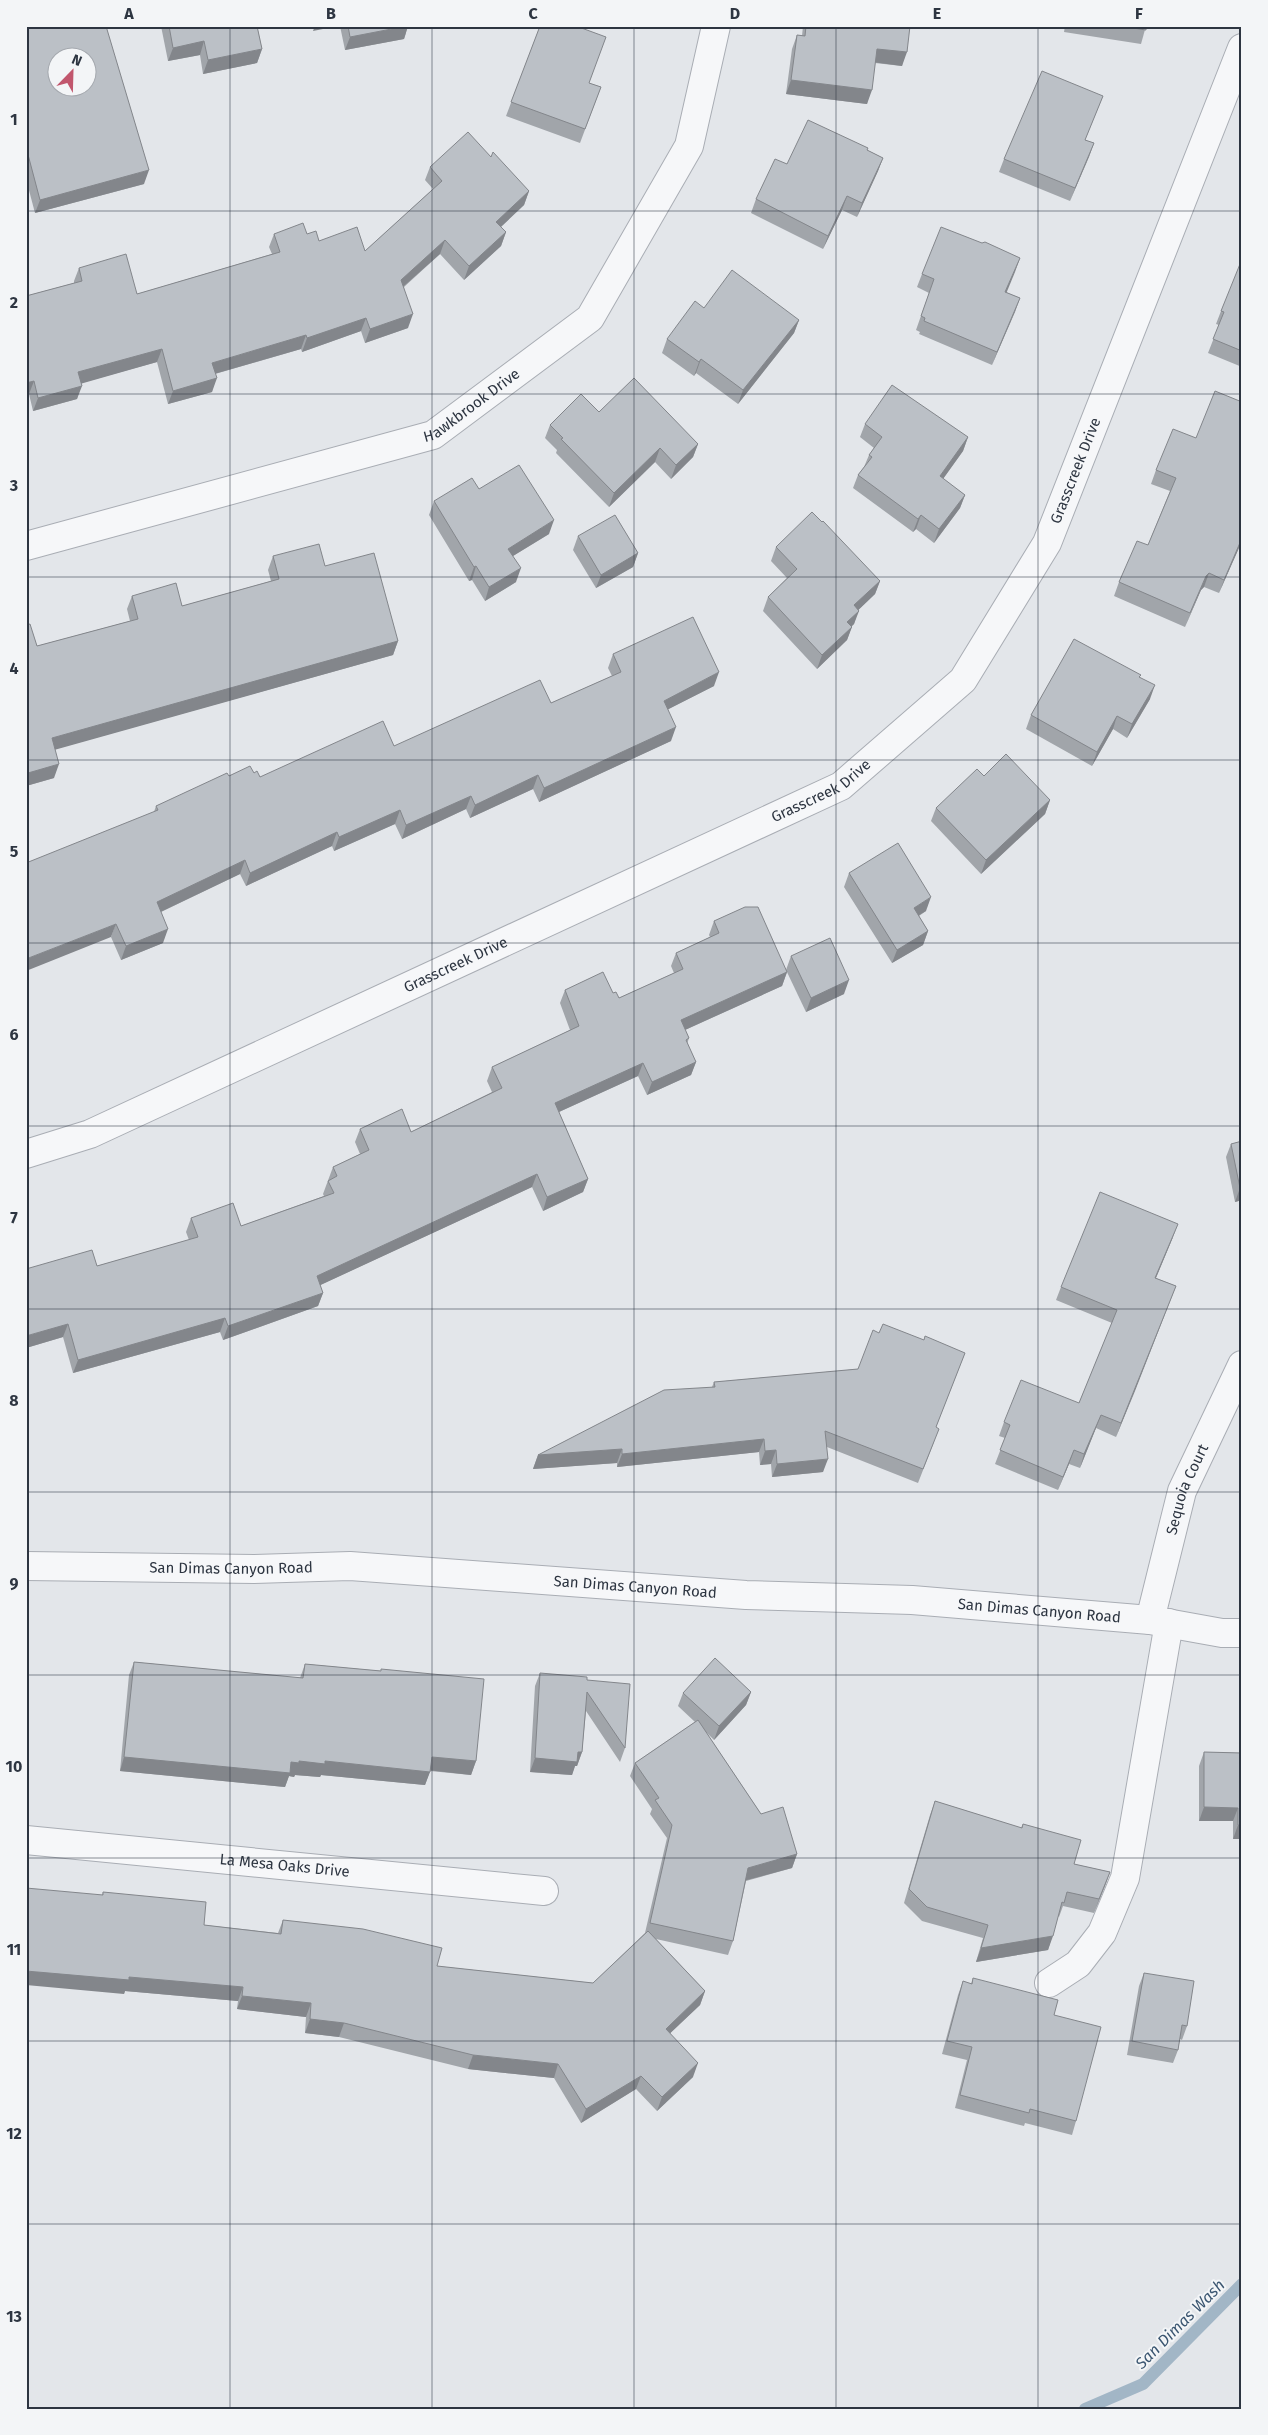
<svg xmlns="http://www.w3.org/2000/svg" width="1268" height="2435" viewBox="0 0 1268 2435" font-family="'Fira Sans',sans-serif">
<rect width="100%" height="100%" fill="#e3e6ea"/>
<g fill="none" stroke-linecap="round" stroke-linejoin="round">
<polyline stroke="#a2b6c6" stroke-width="12" points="1085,2409 1143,2384 1242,2284"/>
<defs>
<g id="minor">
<path id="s1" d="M26,546l407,-111 157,-117 99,-172 27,-120"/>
<path id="s2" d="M26,1154l64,-20 751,-348 122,-106 84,-137 195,-495"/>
<path id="s3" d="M26,1566l228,3 96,-3 396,29 166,5 238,20 72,13h20"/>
<path id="s4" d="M1150,1620l32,-129 60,-126"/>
<path id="s5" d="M26,1840l518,51"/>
<polyline points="1049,1983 1078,1964 1102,1933 1125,1878 1169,1623"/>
</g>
</defs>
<use href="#minor" stroke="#a9adb4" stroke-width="30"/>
<use href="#minor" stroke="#f6f7f9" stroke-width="28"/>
</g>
<g fill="#a1a5aa">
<polygon points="26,26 144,184 35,213 26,179"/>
<polygon points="161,26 257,26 262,49 257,63 203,74 200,55 168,61"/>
<polygon points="340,26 408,26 404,39 345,50"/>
<polygon points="540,26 589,83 601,87 580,143 506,116"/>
<polygon points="803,26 910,26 902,66 875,63 867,104 786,94 792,49 797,35 802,36"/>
<polygon points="1065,26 1146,26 1141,44 1064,32"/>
<polygon points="1103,96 1085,140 1094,143 1070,201 999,172 1004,159"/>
<polygon points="867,150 883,158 878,171 857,217 842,210 823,249 751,213 756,199 787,164"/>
<polygon points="491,157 529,191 524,205 501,227 506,232 501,246 464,280 440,254 404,287 408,328 365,343 361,331 302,352 301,349 215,374 212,392 168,404 157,362 81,383 77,399 33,411 29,394 26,395 26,296 74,283 74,281 79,268 137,294 272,254 269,247 274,234 307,234 319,241 365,251 433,189 425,180 430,167"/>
<polygon points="1020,258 1006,292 1020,298 992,365 919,334 920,332 916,330 929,293 917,287 922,274"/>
<polygon points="1242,265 1242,367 1208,353 1219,325 1216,324 1221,311"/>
<polygon points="704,308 799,320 794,333 738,404 696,373 694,376 662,353 667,339"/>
<polygon points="1242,402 1242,541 1219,593 1204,587 1201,590 1185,627 1114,596 1119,582 1148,545 1170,491 1151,484 1156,470"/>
<polygon points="599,412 698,444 693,457 671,479 655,462 609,507 556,453 557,450 545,438 550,425"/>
<polygon points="865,424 968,437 963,451 943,479 965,495 960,508 934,543 916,529 913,532 853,488 858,475 864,467 869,455 874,448 860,437"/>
<polygon points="479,489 549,534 513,556 516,582 485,601 472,580 469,581 429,515 434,501"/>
<polygon points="578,536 638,553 633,567 596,588 573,550"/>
<polygon points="776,547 880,581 875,594 858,610 854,624 852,626 847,640 817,669 763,611 768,597 787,578 771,561"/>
<polygon points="273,556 325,566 398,641 393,655 55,749 54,778 26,786 26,625 37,646 130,621 127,609 132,596 182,606 271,581 268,570"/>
<polygon points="613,654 714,686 668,709 671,741 539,802 533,789 470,818 466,809 402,839 395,824 334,851 332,846 246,886 240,874 161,912 163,943 121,960 111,937 156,806 229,776 254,773 260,777 394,746 551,703 612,676 608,668"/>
<polygon points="1140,677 1150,699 1127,738 1113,729 1092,766 1026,729 1031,715"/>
<polygon points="984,776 1050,800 1045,814 981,874 931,821 936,808"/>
<polygon points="849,873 926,911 919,916 928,931 923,945 892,963 844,887"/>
<polygon points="714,921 787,972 782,986 685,1030 689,1038 687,1044 696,1062 691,1075 647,1095 638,1076 559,1112 588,1179 583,1192 543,1211 532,1187 320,1285 323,1293 318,1306 223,1340 220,1332 73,1373 63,1337 26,1348 97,1266 189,1240 186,1232 191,1218 241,1226 324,1196 323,1194 333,1167 360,1154 355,1142 360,1129 411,1132 492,1092 487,1081 492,1067 570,1030 560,1003 565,990 613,993 619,998 674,973 671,966 676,953 710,937 709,935"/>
<polygon points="791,956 844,994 806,1012 786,970"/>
<polygon points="1242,1141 1242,1200 1235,1202 1226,1157 1231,1144"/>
<polygon points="1173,1237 1156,1278 1176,1286 1116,1437 1096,1428 1080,1468 1069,1464 1058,1490 995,1464 1005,1438 999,1436 1004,1422 1079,1403 1112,1323 1056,1300 1061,1287"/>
<polygon points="879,1333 923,1340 965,1353 936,1427 934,1442 918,1483 827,1447 823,1472 772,1477 771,1464 760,1465 759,1452 617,1467 617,1463 533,1469 538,1455 712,1387 714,1382 858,1369"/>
<polygon points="134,1662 300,1678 305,1664 381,1671 381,1669 476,1761 471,1775 430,1771 425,1785 321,1775 320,1777 295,1775 294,1777 289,1776 285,1787 120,1771 129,1675"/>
<polygon points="540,1673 587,1680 625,1748 620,1762 586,1711 582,1752 577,1766 575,1766 572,1775 530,1772 535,1686"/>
<polygon points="751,1692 746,1705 714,1740 706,1732 761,1814 797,1854 792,1868 746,1881 733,1941 728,1955 656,1939 705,1991 700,2005 670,2033 693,2077 657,2111 636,2089 581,2123 554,2078 468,2069 339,2037 305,2033 306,2017 237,2009 238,2001 125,1991 124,1994 102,1895 103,1892 204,1925 278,1933 283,1920 437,1966 593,1983 645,1933 667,1838 650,1814 652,1809 630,1776 635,1763 695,1722 678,1706 683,1693"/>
<polygon points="1204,1752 1242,1753 1242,1839 1233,1839 1233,1821 1199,1821 1199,1766"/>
<polygon points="935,1801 1021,1828 1023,1824 1074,1864 1110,1872 1094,1913 1063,1906 1059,1917 1058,1916 1048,1950 976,1962 983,1938 922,1921 904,1903 930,1815"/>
<polygon points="1144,1973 1187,2026 1182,2040 1180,2039 1178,2050 1173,2063 1127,2055 1139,1986"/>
<polygon points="973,1978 1054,2015 1076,2121 1072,2135 1025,2123 1024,2126 955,2108 967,2060 942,2054 958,1995 963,1981 971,1984"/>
</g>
<g fill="#83868b">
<polygon points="315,26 338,26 313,31"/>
<polygon points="408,26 404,39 345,50 350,37"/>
<polygon points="204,41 200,55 168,61 173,48"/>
<polygon points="262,49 257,63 203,74 208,60"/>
<polygon points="877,49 907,52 902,66 872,62"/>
<polygon points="791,80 872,90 867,104 786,94"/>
<polygon points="1094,143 1089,157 1070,201 1075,188"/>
<polygon points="883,158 878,171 857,217 862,203"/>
<polygon points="149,170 144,184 35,213 40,200"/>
<polygon points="529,191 524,205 491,236 496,222"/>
<polygon points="847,196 842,210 823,249 828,236"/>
<polygon points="506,232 501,246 464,280 469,266"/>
<polygon points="445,240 440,254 396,293 401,280"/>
<polygon points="1020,258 1015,272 1001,306 1005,292"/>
<polygon points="1020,298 1015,312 992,365 997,352"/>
<polygon points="413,314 408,328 365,343 370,329"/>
<polygon points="366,318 361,331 302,352 307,338"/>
<polygon points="799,320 794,333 738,404 743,390"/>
<polygon points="306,335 301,349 207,376 212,363"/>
<polygon points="162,349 157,362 73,386 78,372"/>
<polygon points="701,359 696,373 694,376 699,362"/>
<polygon points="217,378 212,392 168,404 173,391"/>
<polygon points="34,381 29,394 26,395 26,383"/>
<polygon points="82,386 77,399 33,411 38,398"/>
<polygon points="968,437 963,451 935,490 940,476"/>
<polygon points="698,444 693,457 671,479 676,465"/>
<polygon points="660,448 655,462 609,507 614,493"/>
<polygon points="965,495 960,508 934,543 939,529"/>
<polygon points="921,515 916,529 913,532 918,519"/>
<polygon points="554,520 549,534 503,562 508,549"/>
<polygon points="1242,538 1242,541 1219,593 1224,580"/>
<polygon points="638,553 633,567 596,588 601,575"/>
<polygon points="476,566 472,580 469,581 474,567"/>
<polygon points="521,568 516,582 485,601 489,587"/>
<polygon points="1209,573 1204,587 1201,590 1185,627 1206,576"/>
<polygon points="880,581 875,594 849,619 854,605"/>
<polygon points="859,611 854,624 842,635 847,622"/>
<polygon points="852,627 847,640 817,669 822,655"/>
<polygon points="398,641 393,655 47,752 52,738"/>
<polygon points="719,672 714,686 659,714 664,701"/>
<polygon points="1155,685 1150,699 1127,738 1132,724"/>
<polygon points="1117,716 1113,729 1092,766 1097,752"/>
<polygon points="676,727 671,741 539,802 544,788"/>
<polygon points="59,764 54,778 26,786 26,777 28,773"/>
<polygon points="538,775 533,789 470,818 475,805"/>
<polygon points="471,796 466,809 402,839 406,825"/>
<polygon points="1050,800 1045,814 981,874 986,860"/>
<polygon points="400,810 395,824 334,851 339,837"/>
<polygon points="337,832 332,846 246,886 250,873"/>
<polygon points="245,860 240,874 152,916 157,902"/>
<polygon points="931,897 926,911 909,921 914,908"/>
<polygon points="116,924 111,937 26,971 26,959"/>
<polygon points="168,929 163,943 121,960 126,946"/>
<polygon points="928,931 923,945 892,963 897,950"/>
<polygon points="787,972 782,986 676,1034 681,1020"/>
<polygon points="849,980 844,994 806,1012 811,998"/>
<polygon points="696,1062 691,1075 647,1095 652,1082"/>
<polygon points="643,1063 638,1076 550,1116 555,1103"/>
<polygon points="537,1174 532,1187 312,1289 317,1276"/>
<polygon points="588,1179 583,1192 543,1211 547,1197"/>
<polygon points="1240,1188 1242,1188 1242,1200 1235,1202"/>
<polygon points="1178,1224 1173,1237 1150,1292 1155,1278"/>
<polygon points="1176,1286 1135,1391 1116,1437 1121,1423"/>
<polygon points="323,1293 318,1306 223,1340 228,1326"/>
<polygon points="225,1318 220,1332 73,1373 78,1360"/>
<polygon points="68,1324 63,1337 26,1348 26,1336"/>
<polygon points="1101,1415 1096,1428 1080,1468 1084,1454"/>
<polygon points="764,1439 759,1452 617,1467 622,1454"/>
<polygon points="622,1449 617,1463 533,1469 538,1455"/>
<polygon points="776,1450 771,1464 760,1465 765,1451"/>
<polygon points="1074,1450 1069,1464 1058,1490 1063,1477"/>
<polygon points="828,1459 823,1472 772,1477 777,1464"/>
<polygon points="751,1692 746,1705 714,1740 719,1726"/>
<polygon points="578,1752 582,1752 577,1766 575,1766 572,1775 530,1772 535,1758"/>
<polygon points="124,1757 291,1762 299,1761 325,1761 430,1772 425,1785 321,1775 320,1777 295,1775 294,1777 289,1776 285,1787 120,1771"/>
<polygon points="432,1757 476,1761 471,1775 427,1770"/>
<polygon points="1204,1807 1238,1808 1233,1821 1199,1821"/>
<polygon points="1238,1825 1242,1825 1242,1839 1233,1839"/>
<polygon points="797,1854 792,1868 743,1881 748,1868"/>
<polygon points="1110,1872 1105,1886 1094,1913 1099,1899"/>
<polygon points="1053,1936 1048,1950 976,1962 981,1948"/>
<polygon points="26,1971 129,1977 243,1987 238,2001 125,1991 124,1994 26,1985"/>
<polygon points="705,1991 700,2005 661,2042 666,2029"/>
<polygon points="242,1996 311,2003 306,2017 237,2009"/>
<polygon points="310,2019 344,2023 339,2037 305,2033"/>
<polygon points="473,2055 558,2064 554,2078 468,2069"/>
<polygon points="698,2063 693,2077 657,2111 662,2097"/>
<polygon points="641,2076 636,2089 581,2123 586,2109"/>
</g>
<g fill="#bbc0c6" stroke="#83868b" fill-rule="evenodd">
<path d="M26,26h80l43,144 -109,30 -14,-53zM58,58h30v30h-30z"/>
<polygon points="169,26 257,26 262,49 208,60 204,41 173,48"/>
<polygon points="348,26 407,26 350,37"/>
<polygon points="540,26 576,26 606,37 589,83 601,87 585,129 511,102"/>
<polygon points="806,26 910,26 907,52 877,49 872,90 791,80 797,35 805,36"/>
<polygon points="1120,26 1146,26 1146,30"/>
<polygon points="1042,71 1103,96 1085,140 1094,143 1075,188 1004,159"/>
<polygon points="808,120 868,148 867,150 883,158 862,203 847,196 828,236 756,199 775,159 787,164"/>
<polygon points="468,132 491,157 493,152 529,191 496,222 506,232 469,266 445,240 401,280 413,314 370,329 366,318 307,338 306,335 212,363 217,378 173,391 162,349 78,372 82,386 38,398 34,381 26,383 26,296 82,281 79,268 126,254 137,294 280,252 274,234 303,223 307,234 316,231 319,241 357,227 365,251 442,181 430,167"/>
<polygon points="941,227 982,243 985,242 1020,258 1005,292 1020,298 997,352 924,321 925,318 921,316 934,279 922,274"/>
<polygon points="1240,264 1242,265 1242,351 1213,339 1224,312 1221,311"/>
<polygon points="732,270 799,320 743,390 701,359 699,362 667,339 695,301 704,308"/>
<polygon points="634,378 698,444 676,465 660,448 614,493 561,439 563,438 550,425 581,394 599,412"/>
<polygon points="892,385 968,437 940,476 965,495 939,529 921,515 918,519 858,475 872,457 869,455 882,437 865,424"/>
<polygon points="1215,391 1242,402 1242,538 1224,580 1209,573 1206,576 1190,613 1119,582 1137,541 1148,545 1176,478 1156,470 1173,429 1196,438"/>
<polygon points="519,465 554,520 508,549 521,568 489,587 476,566 474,567 434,501 472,478 479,489"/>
<polygon points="812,512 822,522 823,521 880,581 854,605 859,611 847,622 852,627 822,655 768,597 797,569 776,547"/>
<polygon points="615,515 638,553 601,575 578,536"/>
<polygon points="319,544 325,566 374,553 398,641 52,738 59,764 28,773 26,768 26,625 30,624 37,646 138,619 132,596 176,583 182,606 279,579 273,556"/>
<polygon points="693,617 719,672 664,701 676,727 544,788 538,775 475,805 471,796 406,825 400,810 339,837 337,832 250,873 245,860 157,902 168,929 126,946 116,924 26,959 26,863 158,810 156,806 227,773 229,776 250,766 254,773 257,771 260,777 383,721 394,746 540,680 551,703 621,672 613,654"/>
<polygon points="1074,639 1141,675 1139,677 1155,685 1132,724 1117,716 1097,752 1031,715"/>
<polygon points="1006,754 1050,800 986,860 936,808 977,769 984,776"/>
<polygon points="898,843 931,897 914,908 928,931 897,950 849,873"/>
<polygon points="745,907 758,907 787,972 681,1020 689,1038 686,1040 696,1062 652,1082 643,1063 555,1103 588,1179 547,1197 537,1174 317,1276 323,1293 228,1326 225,1318 78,1360 68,1324 26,1336 26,1269 92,1250 97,1266 198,1237 191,1218 233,1203 241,1226 334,1193 328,1181 337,1176 333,1167 369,1150 360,1129 402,1109 411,1132 502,1088 492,1067 579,1026 565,990 603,972 613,993 616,992 619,998 683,969 676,953 719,933 714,921"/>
<polygon points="830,938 849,980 811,998 791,956"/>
<polygon points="1242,1141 1242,1188 1240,1188 1231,1144"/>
<polygon points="1100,1192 1178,1224 1155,1278 1176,1286 1121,1423 1101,1415 1084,1454 1074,1450 1063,1477 1000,1450 1010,1425 1004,1422 1021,1380 1079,1403 1117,1310 1061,1287"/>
<polygon points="883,1324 924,1340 925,1336 965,1353 936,1427 939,1429 923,1469 825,1431 828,1459 777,1464 776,1450 765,1451 764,1439 622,1454 622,1449 538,1455 664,1390 715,1387 714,1382 858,1369 873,1330 879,1333"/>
<polygon points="715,1658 751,1692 719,1726 683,1693"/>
<polygon points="134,1662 303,1678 305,1664 381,1671 381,1669 484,1679 476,1761 432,1757 430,1772 325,1761 325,1764 299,1761 299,1763 291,1762 290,1773 124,1757"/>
<polygon points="540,1673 587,1677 587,1680 630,1684 625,1748 587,1692 582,1752 578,1752 577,1762 535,1758"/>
<polygon points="698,1720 761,1814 783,1807 797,1854 748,1868 733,1941 650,1923 672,1825 655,1800 659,1798 635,1763"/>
<polygon points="1204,1752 1242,1753 1242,1825 1238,1825 1238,1808 1204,1807"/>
<polygon points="935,1801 1022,1828 1023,1824 1081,1840 1074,1864 1110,1872 1099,1899 1067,1892 1064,1903 1062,1902 1053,1936 981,1948 988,1925 927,1907 909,1889"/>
<polygon points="26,1888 103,1895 103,1892 206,1902 204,1925 281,1934 283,1920 363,1929 442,1948 437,1966 593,1983 648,1931 705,1991 666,2029 698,2063 662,2097 641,2076 586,2109 558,2064 473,2055 344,2023 310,2019 311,2003 242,1996 243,1987 129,1977 129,1980 26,1971"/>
<polygon points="1144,1973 1194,1981 1187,2026 1182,2025 1178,2050 1132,2041"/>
<polygon points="973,1978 1058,2000 1054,2015 1101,2027 1076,2121 1030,2109 1029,2113 960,2095 972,2047 947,2041 963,1981 972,1984"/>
</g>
<path fill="none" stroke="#2d3541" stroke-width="1" stroke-opacity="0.55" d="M230,26v2383M432,26v2383M634,26v2383M836,26v2383M1038,26v2383M26,211h1216M26,394h1216M26,577h1216M26,760h1216M26,943h1216M26,1126h1216M26,1309h1216M26,1492h1216M26,1675h1216M26,1858h1216M26,2041h1216M26,2224h1216"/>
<g text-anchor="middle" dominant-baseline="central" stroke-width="4" stroke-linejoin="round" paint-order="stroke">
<g font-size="15" fill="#2d3541" stroke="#f3f5f7">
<text stroke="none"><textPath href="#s1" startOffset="470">Hawkbrook Drive</textPath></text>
<text stroke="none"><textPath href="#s2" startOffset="1295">Grasscreek Drive</textPath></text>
<text stroke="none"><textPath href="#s2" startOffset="875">Grasscreek Drive</textPath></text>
<text stroke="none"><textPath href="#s2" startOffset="470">Grasscreek Drive</textPath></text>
<text stroke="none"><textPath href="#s4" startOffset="136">Sequoia Court</textPath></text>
<text stroke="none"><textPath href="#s3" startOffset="205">San Dimas Canyon Road</textPath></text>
<text stroke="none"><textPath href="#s3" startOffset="610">San Dimas Canyon Road</textPath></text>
<text stroke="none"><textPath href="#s3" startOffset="1015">San Dimas Canyon Road</textPath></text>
<text stroke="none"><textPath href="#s5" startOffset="260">La Mesa Oaks Drive</textPath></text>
</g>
<g font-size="16" font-style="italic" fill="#3b5671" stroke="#f3f5f7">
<text transform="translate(1180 2324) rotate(-45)">San Dimas Wash</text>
</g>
</g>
<rect width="1268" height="2435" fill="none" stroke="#f3f5f7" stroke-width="55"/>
<g transform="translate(72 72) rotate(23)"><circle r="24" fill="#f3f5f7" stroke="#a4a8ae"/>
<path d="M0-4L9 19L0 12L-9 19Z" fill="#c1566d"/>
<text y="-8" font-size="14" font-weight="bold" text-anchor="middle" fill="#2d3541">N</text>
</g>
<rect x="28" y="28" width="1212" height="2380" fill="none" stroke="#2d3541" stroke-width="2"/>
<g font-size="16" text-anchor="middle" font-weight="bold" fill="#2d3541">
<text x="129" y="19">A</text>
<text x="331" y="19">B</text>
<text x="533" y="19">C</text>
<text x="735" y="19">D</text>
<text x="937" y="19">E</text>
<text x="1139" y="19">F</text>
<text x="14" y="125">1</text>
<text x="14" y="308">2</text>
<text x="14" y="491">3</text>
<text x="14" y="674">4</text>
<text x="14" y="857">5</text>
<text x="14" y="1040">6</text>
<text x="14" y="1223">7</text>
<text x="14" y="1406">8</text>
<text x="14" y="1589">9</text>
<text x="14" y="1772">10</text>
<text x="14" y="1955">11</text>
<text x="14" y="2139">12</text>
<text x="14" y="2322">13</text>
</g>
</svg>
